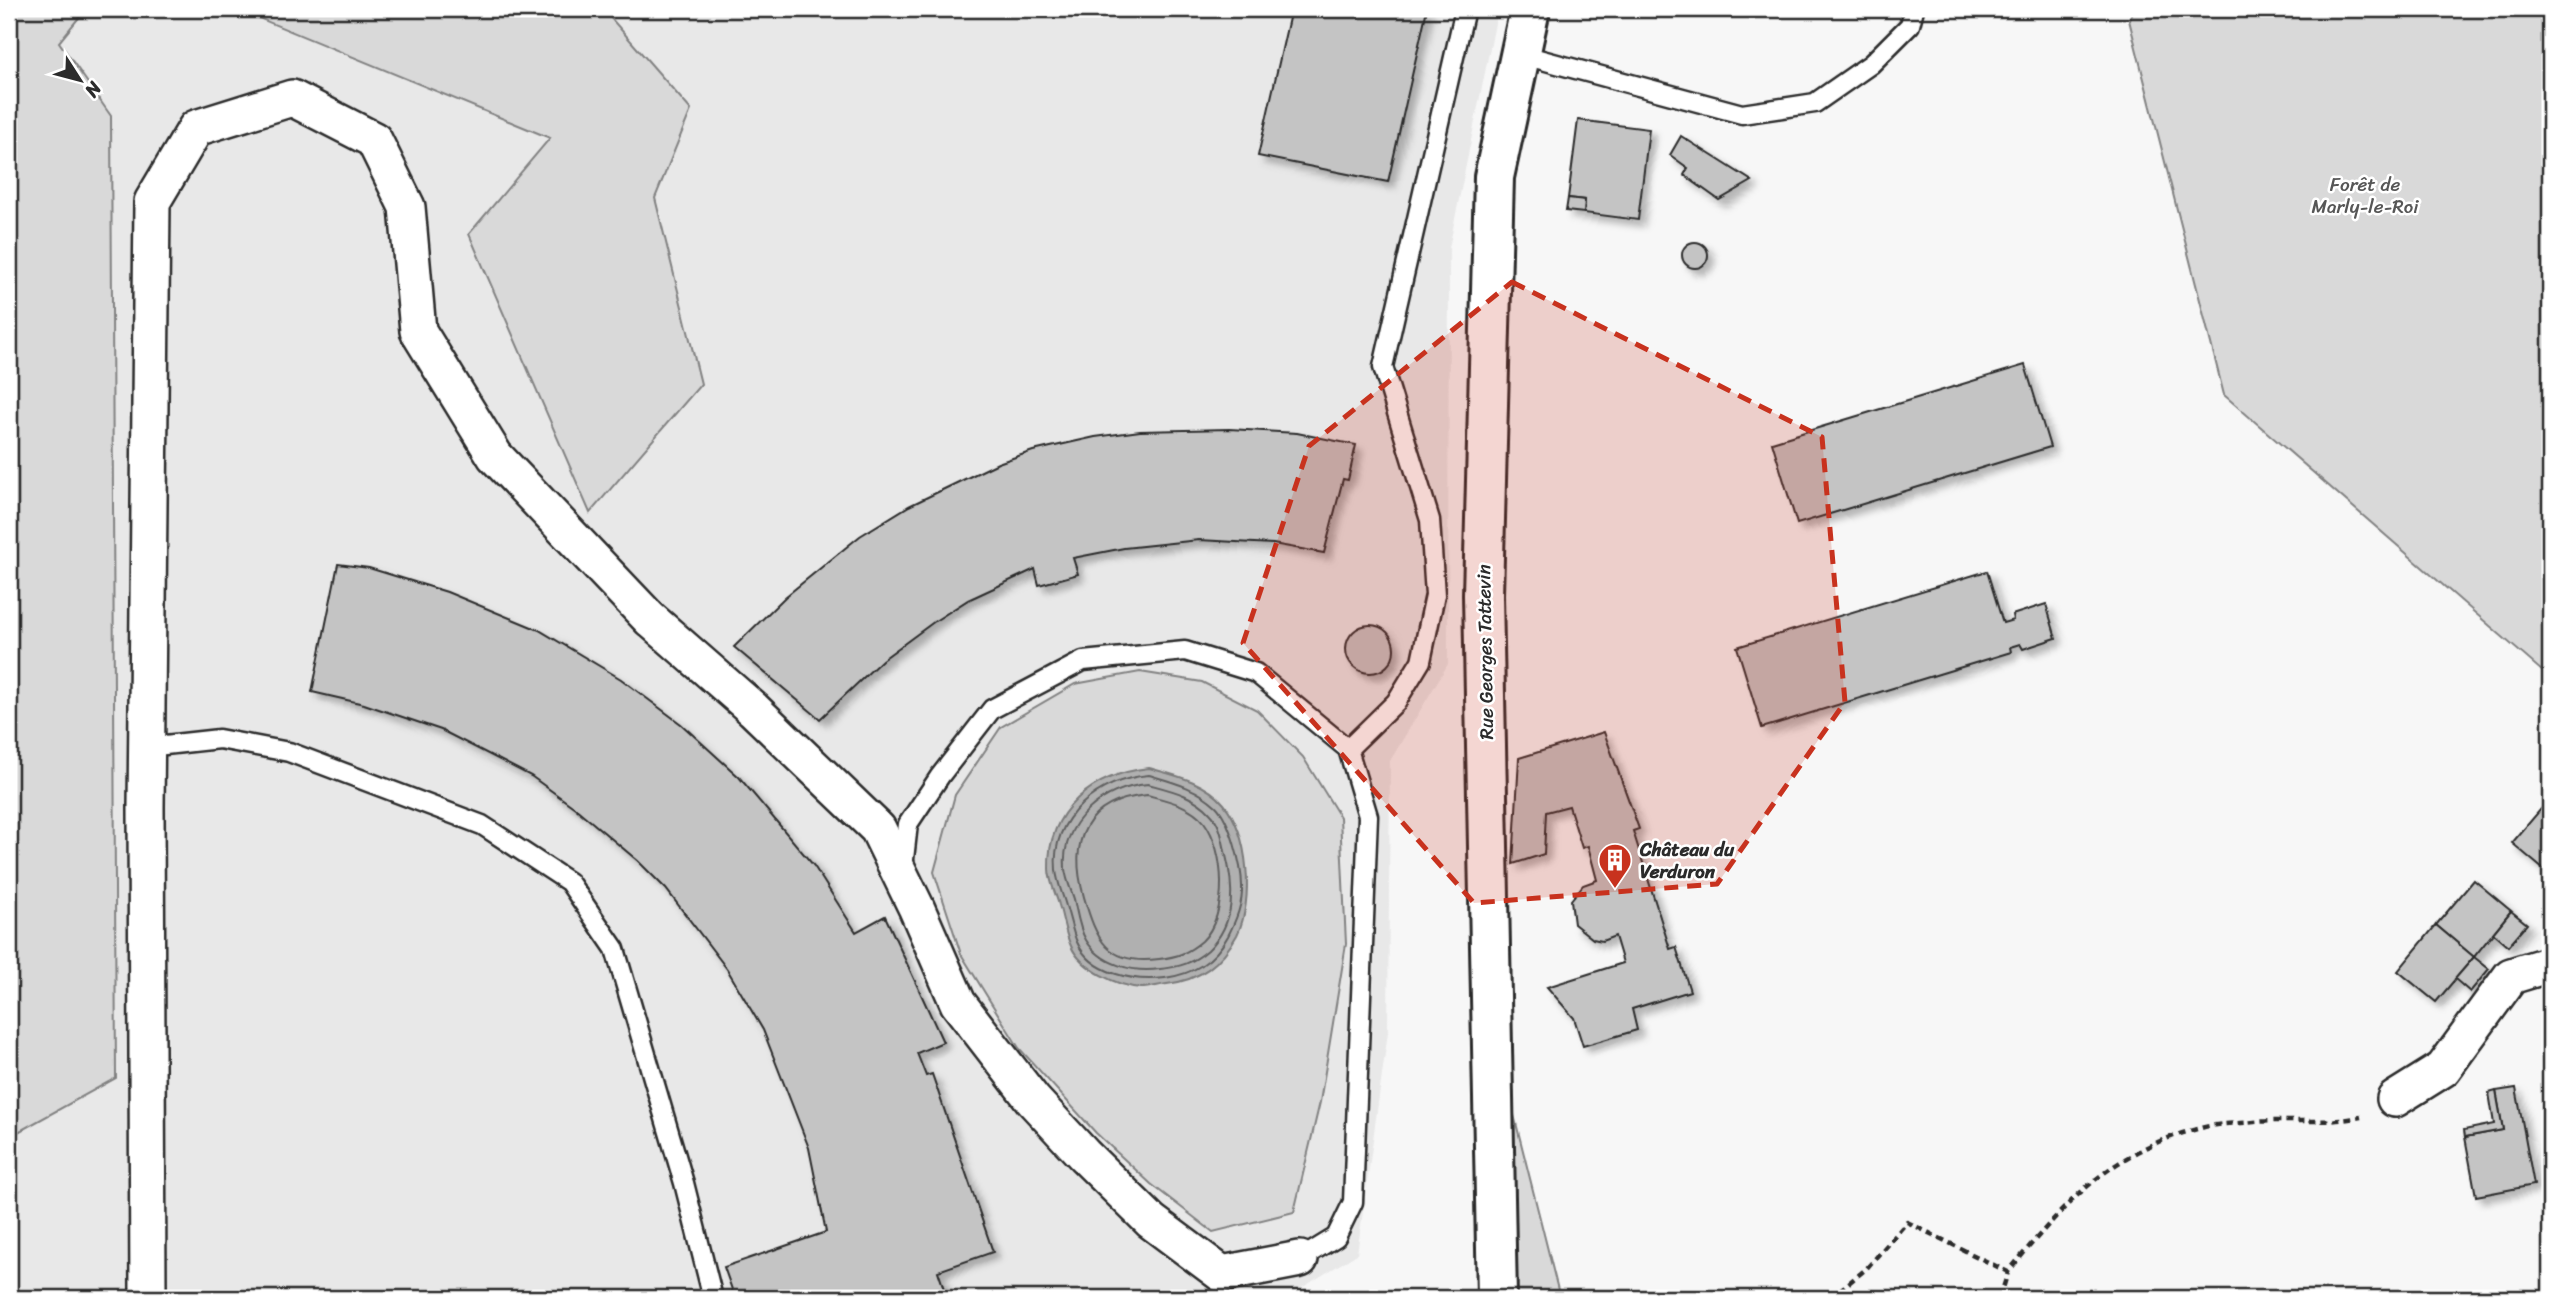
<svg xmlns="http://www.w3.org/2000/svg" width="2559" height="1307" viewBox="0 0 2559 1307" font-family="Sriracha,sans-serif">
<defs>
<filter id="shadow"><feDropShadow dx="6" dy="6" stdDeviation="3.5" flood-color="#0004"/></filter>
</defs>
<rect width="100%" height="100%" fill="#f7f7f7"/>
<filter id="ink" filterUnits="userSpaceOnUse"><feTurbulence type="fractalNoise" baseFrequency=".0143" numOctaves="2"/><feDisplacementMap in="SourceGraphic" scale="14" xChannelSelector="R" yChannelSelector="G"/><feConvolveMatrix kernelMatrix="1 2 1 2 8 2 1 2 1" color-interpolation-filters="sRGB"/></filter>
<g filter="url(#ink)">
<polygon fill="#e8e8e8" points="86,9 237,9 551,138 701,383 655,198 691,110 603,9 1498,9 1449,248 1448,664 1390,761 1388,1032 1357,1254 1285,1298 9,1298 9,1137 116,1077 111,117 59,42"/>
<g fill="#d9d9d9" stroke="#828282" stroke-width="2">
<polygon points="9,9 86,9 59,42 111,116 116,1078 9,1137"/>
<polygon points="237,9 603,9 691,110 655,198 701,384 590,513 469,234 550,138"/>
<polygon points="2133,9 2550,9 2550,678 2224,395 2129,20"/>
<polygon points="1140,672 1202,682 1257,710 1303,757 1340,817 1346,944 1320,1102 1294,1212 1213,1232 1151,1184 1096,1133 1019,1048 961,954 934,872 955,795 1001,727 1075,684"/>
<polygon points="1512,1107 1559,1294 1561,1298 1517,1298"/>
</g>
<path fill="#b0b0b0" stroke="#7b7b7b" stroke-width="2" d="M1149,768c26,7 57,14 75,36 25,31 30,97 13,131 -16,29 -37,45 -70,49 -8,1 -18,4 -26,4 -24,-2 -60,-19 -70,-42 -6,-13 -8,-28 -12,-41 -3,-11 -10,-24 -10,-36 -2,-60 45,-95 100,-101z"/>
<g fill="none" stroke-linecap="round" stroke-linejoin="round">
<g stroke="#606060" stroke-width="2">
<path d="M1149,775c24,7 48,13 67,31 14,14 26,60 26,80 1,18 -6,34 -14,50 -14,26 -35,38 -63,42 -31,4 -74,-4 -88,-36 -5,-11 -7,-24 -11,-36 -3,-11 -9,-24 -10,-36 -5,-54 44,-91 93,-95z"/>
<path d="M1148,784c22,6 46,11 62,29 10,10 12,24 15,38 9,35 12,71 -17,99 -15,13 -28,17 -48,19 -26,4 -59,-4 -74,-29 -7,-11 -9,-28 -12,-41 -3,-9 -8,-20 -9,-30 -4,-49 39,-81 83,-85z"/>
<path d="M1147,795c19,5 44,10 57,27 21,28 25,93 -2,119 -14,12 -25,16 -43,18 -52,7 -63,-20 -75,-62 -16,-56 1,-96 63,-102z"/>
</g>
</g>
<g fill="#c4c4c4" stroke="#2b2b2b" stroke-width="2" filter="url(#shadow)">
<polygon points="1291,9 1427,9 1388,182 1258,156"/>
<polygon points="1578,120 1649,129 1638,220 1584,213 1585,200 1568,198"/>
<polygon points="1681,136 1752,181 1719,200 1684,175 1688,168 1670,155"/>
<polygon points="1568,198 1585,200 1584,213 1566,211"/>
<circle cx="1695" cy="255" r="13"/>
<polygon points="2025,365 2050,447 1797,524 1772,442"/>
<polygon points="1229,429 1297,433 1356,445 1348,480 1343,479 1324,553 1273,544 1199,540 1124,548 1073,558 1078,574 1039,585 1035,569 968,600 935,621 882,660 820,719 734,647 785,597 860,536 909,506 998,463 1033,451 1095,437 1140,431"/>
<polygon points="338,564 369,568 447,592 539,630 621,679 681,724 739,777 814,866 856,932 885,916 943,1042 917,1053 926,1076 932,1074 993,1252 938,1271 947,1298 735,1298 724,1267 826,1232 809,1148 763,1030 727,969 666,889 638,861 575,808 531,776 441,730 364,704 312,692"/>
<polygon points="1987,571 2003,623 2013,620 2012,615 2046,604 2056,638 2023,649 2020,644 2010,647 2011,652 1762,728 1737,647"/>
<circle cx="1370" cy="649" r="24"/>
<polygon points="1604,732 1639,829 1633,831 1670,949 1676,947 1690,991 1632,1009 1637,1030 1583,1046 1574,1018 1547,987 1623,963 1615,936 1602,941 1593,939 1574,924 1571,900 1583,885 1597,880 1588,846 1582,848 1569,806 1546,812 1544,854 1513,864 1519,758"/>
<polygon points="2546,803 2550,806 2550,875 2512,843"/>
<polygon points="2474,880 2511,911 2474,957 2436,925"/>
<polygon points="2511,911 2527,924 2508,946 2493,933"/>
<polygon points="2436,925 2474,957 2436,1002 2398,971"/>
<polygon points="2474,957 2489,969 2470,992 2455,979"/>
<polygon points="2516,1088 2534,1185 2476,1196 2465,1137 2503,1130 2496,1091"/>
<polygon points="2496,1091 2503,1130 2465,1137 2464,1130 2494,1124 2489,1093"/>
</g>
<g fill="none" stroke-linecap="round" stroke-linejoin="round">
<defs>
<g id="lane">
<polyline points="1520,54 1742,114 1815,103 1871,64 1910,25 1914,9"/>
<polyline points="147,747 219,739 289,752 482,825 569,882 615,949 684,1183 713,1298"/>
<polyline points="1348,749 1396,702 1421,661 1435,595 1430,520 1383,367 1465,9"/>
<polyline points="903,868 908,824 940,776 992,709 1083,661 1185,651 1256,673 1348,749 1368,816 1353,1202 1336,1237 1300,1259"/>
</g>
<g id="street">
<polyline points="2395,1099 2443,1069 2511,976 2550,964"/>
<polyline points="148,1298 146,808 152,202 196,128 292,98 374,140 407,207 418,331 495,456 650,619 753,709 878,829 916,907 958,1003 1033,1100 1084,1155 1151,1221 1222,1274 1300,1259"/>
</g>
<polyline id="secondary" points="1497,1298 1483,595 1494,177 1530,9"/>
</defs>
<use href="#lane" stroke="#2b2b2b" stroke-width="23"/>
<use href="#street" stroke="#2b2b2b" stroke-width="40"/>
<use href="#secondary" stroke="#2b2b2b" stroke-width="44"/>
<g stroke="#2b2b2b" stroke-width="4.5" stroke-dasharray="7 5" stroke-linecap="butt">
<path d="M1830,1298l36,-29 41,-47 101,50c57,-69 103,-122 193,-144 17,-5 36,-4 53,-6 36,-3 72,2 107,-5"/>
<polyline points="2000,1298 2008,1272"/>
</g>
<use href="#lane" stroke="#fff" stroke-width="18"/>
<use href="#street" stroke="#fff" stroke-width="35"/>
<use href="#secondary" stroke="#fff" stroke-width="38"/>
</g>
</g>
<path fill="#c8321e" fill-opacity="0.2" stroke="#c8321e" stroke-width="5" stroke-dasharray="14 9" stroke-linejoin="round" d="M1512,282l310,155 23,265 -128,182 -243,19 -231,-260 66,-197z"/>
<defs>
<symbol id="building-pin" viewBox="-11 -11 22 30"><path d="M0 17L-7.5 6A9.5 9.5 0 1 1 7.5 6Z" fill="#c8321e" stroke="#fff"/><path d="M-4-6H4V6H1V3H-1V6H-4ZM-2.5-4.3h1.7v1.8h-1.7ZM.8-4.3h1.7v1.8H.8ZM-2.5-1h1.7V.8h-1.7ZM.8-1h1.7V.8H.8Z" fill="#fff"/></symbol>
</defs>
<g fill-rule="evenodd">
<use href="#building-pin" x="1596" y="841" width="38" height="52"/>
</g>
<g text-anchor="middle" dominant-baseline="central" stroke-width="5" stroke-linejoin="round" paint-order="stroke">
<g font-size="19" fill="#565656" stroke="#fff">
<text x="2365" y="184">Forêt de<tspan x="2365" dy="22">Marly-le-Roi</tspan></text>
</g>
<g font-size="19" fill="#2b2b2b" stroke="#fff">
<text transform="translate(1485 652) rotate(-91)">Rue Georges Tattevin</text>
</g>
<g font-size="19" font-weight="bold" fill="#2b2b2b" stroke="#fff" text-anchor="start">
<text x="1640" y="849">Château du<tspan x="1640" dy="22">Verduron</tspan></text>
</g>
</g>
<rect width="2559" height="1307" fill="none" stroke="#fff" stroke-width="35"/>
<rect x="18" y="18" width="2524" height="1272" fill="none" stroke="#2b2b2b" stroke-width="2.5" filter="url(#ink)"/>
<g transform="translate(80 80) rotate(126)" stroke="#ffffff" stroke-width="5" paint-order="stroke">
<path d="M0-5L12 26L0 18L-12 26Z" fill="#2b2b2b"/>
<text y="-10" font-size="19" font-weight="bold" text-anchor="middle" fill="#2b2b2b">N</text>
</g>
</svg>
